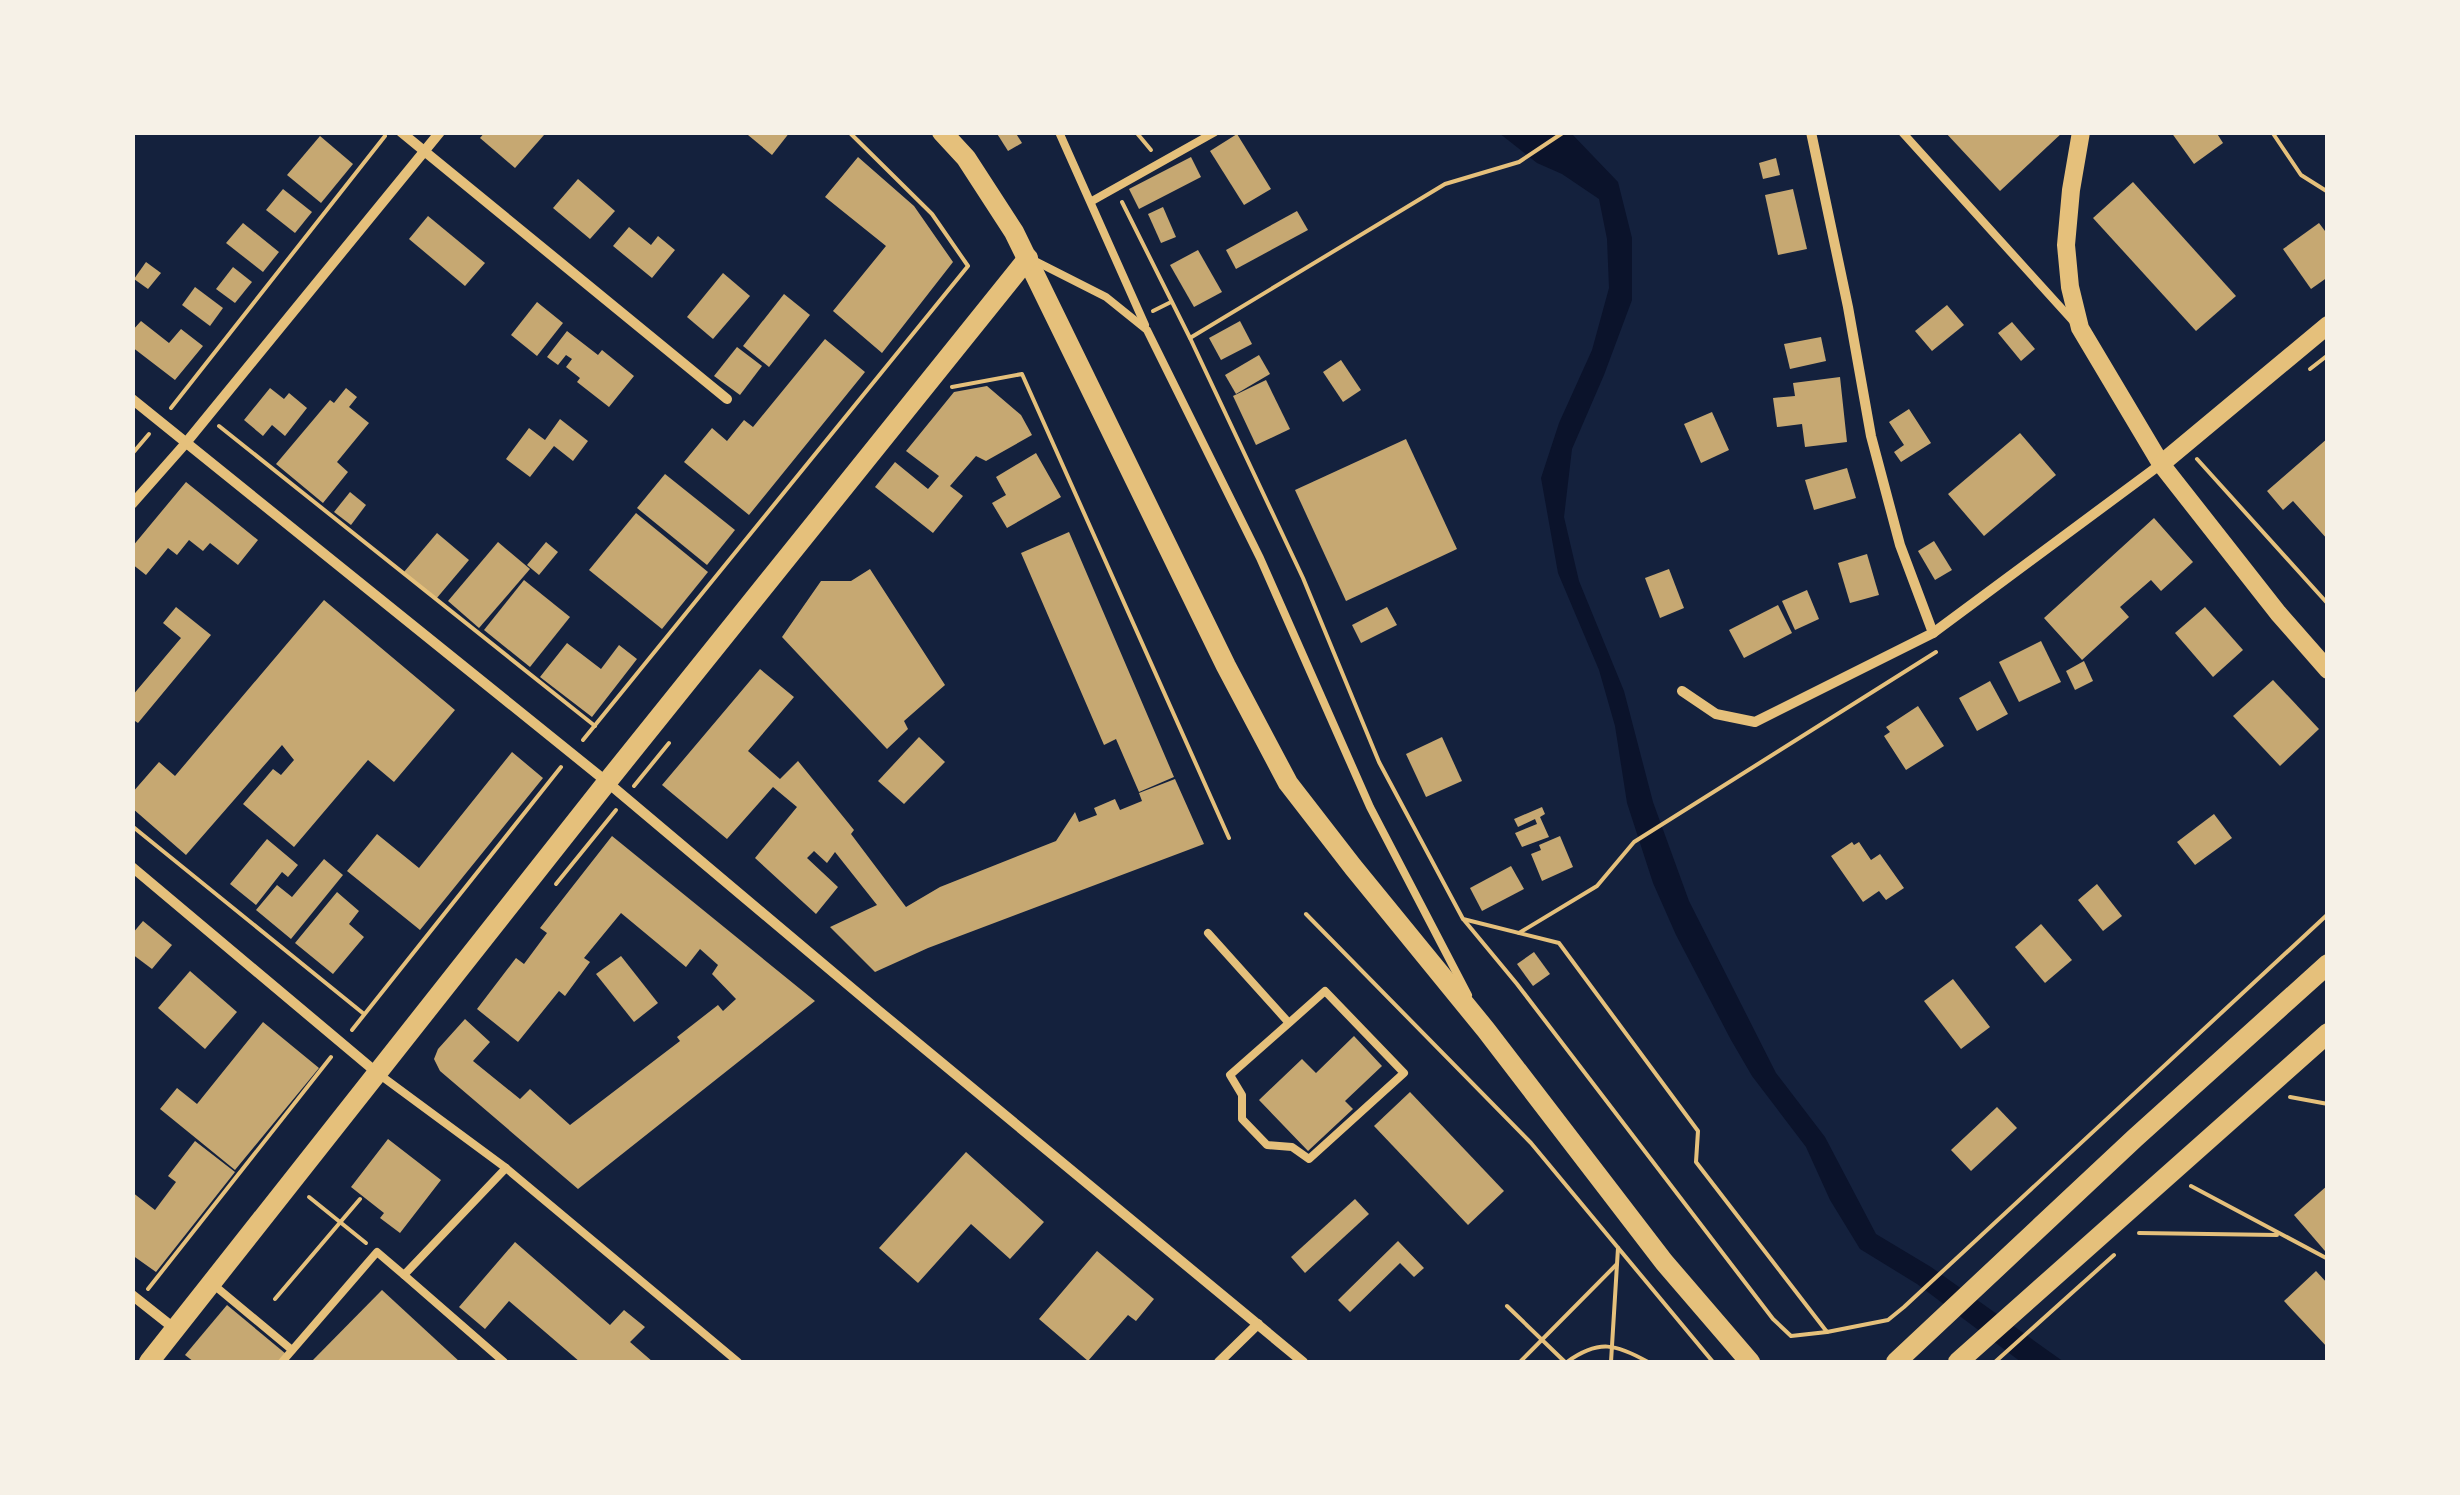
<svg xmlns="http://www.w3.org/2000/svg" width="2460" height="1495" viewBox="0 0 2460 1495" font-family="'PT Sans Narrow',sans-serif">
<rect width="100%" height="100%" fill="#14213d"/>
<polygon fill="#0b132b" points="1499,133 1571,133 1618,182 1632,238 1632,300 1604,375 1572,449 1564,517 1579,581 1624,691 1653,802 1689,901 1776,1073 1825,1137 1876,1234 1931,1267 2064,1362 2021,1362 1917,1284 1860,1249 1830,1200 1806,1147 1752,1076 1731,1040 1676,935 1653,883 1627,803 1615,726 1599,670 1558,573 1541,478 1559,423 1592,350 1609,288 1607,239 1599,199 1562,174 1537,163"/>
<g fill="#c6a872">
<polygon points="485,132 541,132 544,135 515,168 480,138"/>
<polygon points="750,132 790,132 772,155 748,135"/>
<polygon points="996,132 1015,132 1022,143 1008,151"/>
<polygon points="1945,132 2063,132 2000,191"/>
<polygon points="2171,132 2216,132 2223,143 2194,164"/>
<polygon points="1237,134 1271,189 1244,205 1210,151"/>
<polygon points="320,136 353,164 321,203 287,175"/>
<polygon points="858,157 914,206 953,262 882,353 833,311 886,246 825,197"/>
<polygon points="1191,157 1201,177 1139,209 1129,189"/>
<polygon points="1776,158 1780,175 1763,179 1759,163"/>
<polygon points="578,179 615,211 590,239 553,208"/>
<polygon points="2133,182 2236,296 2196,331 2093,218"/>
<polygon points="283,189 312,212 295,233 266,210"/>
<polygon points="1793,189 1807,249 1778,255 1765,195"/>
<polygon points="1163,207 1176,237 1161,243 1148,214"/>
<polygon points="1297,211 1308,230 1236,269 1226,250"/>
<polygon points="428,216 485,263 465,286 409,239"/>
<polygon points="243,223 279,252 263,272 226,243"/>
<polygon points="2319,223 2328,235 2328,277 2311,289 2283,249"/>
<polygon points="629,227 651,245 658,236 675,250 652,278 613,246"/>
<polygon points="1198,250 1222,292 1194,307 1170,265"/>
<polygon points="146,262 161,273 148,289 134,279"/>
<polygon points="233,267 252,282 235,303 216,289"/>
<polygon points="723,273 750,296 713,339 687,317"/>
<polygon points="195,287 223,308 210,326 182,305"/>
<polygon points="784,294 810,315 769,367 743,346"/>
<polygon points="537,302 563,323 537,356 511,335"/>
<polygon points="1947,305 1964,325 1932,351 1915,331"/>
<polygon points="141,321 169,343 181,329 203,346 175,380 132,347 132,331"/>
<polygon points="1240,321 1252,344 1221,360 1209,338"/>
<polygon points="2012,322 2035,349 2021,361 1998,333"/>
<polygon points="567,331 598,355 602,350 634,376 609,407 577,382 580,378 566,367 572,359 566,355 558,365 547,357"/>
<polygon points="1821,337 1826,361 1790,369 1784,344"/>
<polygon points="825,339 865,372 749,515 684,462 712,428 727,441 744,420 753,427"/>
<polygon points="737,347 762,366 740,395 714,376"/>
<polygon points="1259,355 1270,374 1236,394 1225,375"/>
<polygon points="1341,360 1361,390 1343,402 1323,372"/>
<polygon points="1840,377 1847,442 1805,447 1802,424 1777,427 1773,398 1795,396 1793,383"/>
<polygon points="1266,380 1290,429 1256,445 1233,396"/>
<polygon points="987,386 1021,415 1032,435 986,461 976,456 950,486 963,496 933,533 875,487 895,462 928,489 939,476 906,451 954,392"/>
<polygon points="270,388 284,399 289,393 307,408 285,436 272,425 263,436 244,420"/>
<polygon points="346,388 357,397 349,407 369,423 337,462 348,472 323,503 276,464 330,400 334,403"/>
<polygon points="1909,409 1931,443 1901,462 1894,452 1904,445 1889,422"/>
<polygon points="1712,412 1729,450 1701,463 1684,424"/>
<polygon points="560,419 588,441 573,461 554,446 530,477 506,459 529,428 545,440"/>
<polygon points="2020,433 2056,475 1984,536 1948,494"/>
<polygon points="2328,438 2328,540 2293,501 2283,510 2267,491"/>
<polygon points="1406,439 1457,549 1346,601 1295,490"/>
<polygon points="1036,453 1061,497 1007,528 992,503 1006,495 996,477"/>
<polygon points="1847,468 1856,498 1814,510 1805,480"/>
<polygon points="665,474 735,530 707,565 637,508"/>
<polygon points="186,482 258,540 238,565 210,543 203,551 189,540 177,555 168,548 146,575 132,564 132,547"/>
<polygon points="350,492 366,505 351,525 334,512"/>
<polygon points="636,513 708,572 662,629 589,570"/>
<polygon points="2154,518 2193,562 2161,591 2151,580 2120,607 2129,617 2082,660 2044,618"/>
<polygon points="1069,532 1174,777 1139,792 1116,739 1104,745 1021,553"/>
<polygon points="437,533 469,560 436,599 404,572"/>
<polygon points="1934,541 1952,570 1935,580 1918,551"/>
<polygon points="498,542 530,569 479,628 448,601"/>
<polygon points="546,542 558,552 539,575 527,565"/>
<polygon points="1867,554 1879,595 1850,603 1838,563"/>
<polygon points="870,569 945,685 904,721 908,729 887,749 782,637 821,581 851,581"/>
<polygon points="1669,569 1684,608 1660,618 1645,578"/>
<polygon points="524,580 570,617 530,667 484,630"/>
<polygon points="1807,590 1819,619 1795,630 1782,601"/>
<polygon points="324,600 455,710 394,782 368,760 294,847 243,804 273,769 281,775 294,760 282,745 186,855 132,808 132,793 159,762 175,776"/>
<polygon points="1778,605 1792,633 1744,658 1729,630"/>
<polygon points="176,607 211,635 138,723 132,719 132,696 181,638 163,623"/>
<polygon points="1387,607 1397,625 1361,643 1352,625"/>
<polygon points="2205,607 2243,650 2213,677 2175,633"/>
<polygon points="2041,641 2061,682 2019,702 1999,662"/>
<polygon points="567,643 601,669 619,645 637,659 592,717 540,677"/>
<polygon points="2084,661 2093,681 2075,690 2066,671"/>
<polygon points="760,669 794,697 748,751 780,779 798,761 854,830 851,834 906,907 940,887 1056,841 1075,812 1079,822 1097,815 1094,808 1115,799 1120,810 1142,801 1139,793 1175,779 1204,844 928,948 875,972 830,927 877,905 835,852 827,863 814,851 807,858 838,887 816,914 755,858 797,807 773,787 727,839 662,785"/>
<polygon points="2273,680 2319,729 2280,766 2233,716"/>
<polygon points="1990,681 2008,714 1977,731 1959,698"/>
<polygon points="1918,706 1944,746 1906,770 1884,736 1890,732 1886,727"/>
<polygon points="919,737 945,762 904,804 878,781"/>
<polygon points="1442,737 1462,781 1426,797 1406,754"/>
<polygon points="512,752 543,778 420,930 347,871 377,834 419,868"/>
<polygon points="1542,807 1545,814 1540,817 1549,837 1522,847 1515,833 1537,824 1535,819 1518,827 1514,819"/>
<polygon points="2214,814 2232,838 2195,865 2177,842"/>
<polygon points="612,836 815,1001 578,1189 440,1071 434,1059 438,1049 465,1019 490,1042 473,1061 520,1099 530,1089 570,1125 680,1041 677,1037 718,1005 723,1011 736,999 712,974 718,965 700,949 686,967 621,913 584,958 590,962 565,996 559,991 518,1042 477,1009 516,958 524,964 547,933 540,928"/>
<polygon points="1560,836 1573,867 1542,881 1531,854 1541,850 1539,845"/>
<polygon points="267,839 298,865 288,877 282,872 256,905 230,884"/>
<polygon points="1852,842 1854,845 1859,842 1871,860 1880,854 1904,888 1886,900 1879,891 1863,902 1831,856"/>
<polygon points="324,859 343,875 291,939 256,910 277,885 292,897"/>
<polygon points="1511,866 1524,889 1482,911 1470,888"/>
<polygon points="2097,884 2122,916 2103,931 2078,900"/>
<polygon points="337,892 359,911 349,924 364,937 333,974 295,943"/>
<polygon points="143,921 172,945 152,969 132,954 132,934"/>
<polygon points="2041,924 2072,960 2045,983 2015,947"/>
<polygon points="1534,952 1550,974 1533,986 1517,964"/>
<polygon points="621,956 658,1003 634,1022 596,974"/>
<polygon points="190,971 237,1012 205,1049 158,1008"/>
<polygon points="1953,979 1990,1027 1961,1049 1924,1001"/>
<polygon points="263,1022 319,1068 235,1170 160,1109 177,1088 197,1104"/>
<polygon points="1354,1036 1382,1066 1345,1101 1353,1109 1308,1151 1259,1100 1302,1059 1316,1073"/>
<polygon points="1410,1092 1504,1191 1468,1225 1374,1126"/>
<polygon points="1997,1107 2017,1128 1971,1171 1951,1150"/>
<polygon points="388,1139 441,1180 400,1233 380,1218 384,1213 351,1187"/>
<polygon points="195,1141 235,1172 156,1272 132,1255 132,1192 155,1210 176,1182 168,1176"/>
<polygon points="966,1152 1044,1222 1010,1259 971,1224 918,1283 879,1248"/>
<polygon points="2328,1185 2328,1249 2325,1251 2294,1215"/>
<polygon points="1355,1199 1369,1214 1305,1273 1291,1257"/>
<polygon points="1398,1241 1424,1268 1414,1277 1400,1263 1350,1312 1338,1300"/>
<polygon points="515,1242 610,1325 624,1310 645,1327 630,1342 653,1362 580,1362 509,1301 485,1329 459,1307"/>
<polygon points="1097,1251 1154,1299 1136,1321 1128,1315 1088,1361 1039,1319"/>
<polygon points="2316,1271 2328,1284 2328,1348 2284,1301"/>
<polygon points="382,1290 460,1362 311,1362"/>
<polygon points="227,1305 286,1354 279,1362 194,1362 185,1355"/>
</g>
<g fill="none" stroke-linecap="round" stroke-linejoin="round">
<g stroke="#e5c07b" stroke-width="4">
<polyline points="1136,132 1151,150"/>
<polyline points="2272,132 2301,175 2328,192"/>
<polyline points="1122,202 1190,338 1303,578 1379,762 1463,919 1559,943 1698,1131 1696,1162 1827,1332 1888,1320 1904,1307 2328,914"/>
<polyline points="1153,311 1171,302"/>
<polyline points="1190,338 1445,184 1519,162 1564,132"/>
<polyline points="2310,369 2328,355"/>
<polyline points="952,387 1022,374 1229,838"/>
<polyline points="171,408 385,136"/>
<polyline points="219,426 595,726"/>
<polyline points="132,454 149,434"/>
<polyline points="2197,459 2328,604"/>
<polyline points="583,740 968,266 932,214 849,132"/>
<polyline points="634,786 669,743"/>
<polyline points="132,826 364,1014"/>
<polyline points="556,884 616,810"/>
<polyline points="1306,914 1531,1143 1713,1362"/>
<polyline points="1464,920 1517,984 1773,1319 1791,1336 1827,1332"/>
<polyline points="1519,933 1597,886 1634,842 1936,652"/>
<polyline points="352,1030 561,767"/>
<polyline points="2290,1097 2328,1104"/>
<polyline points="2191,1186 2328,1259"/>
<polyline points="309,1197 366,1243"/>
<polyline points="2139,1233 2277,1235"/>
<polyline points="148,1289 331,1057"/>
<polyline points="275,1299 360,1199"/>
<polyline points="1507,1306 1565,1362"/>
<polyline points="1520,1362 1617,1264"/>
<path d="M1567,1362c32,-23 49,-18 81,0"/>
<polyline points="1611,1362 1618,1248"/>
<polyline points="1995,1362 2114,1255"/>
</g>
<g stroke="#e5c07b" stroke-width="8">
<polyline points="1059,132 1145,325"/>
<polyline points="1902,132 2073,321"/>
<polyline points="1092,201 1215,132"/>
<polyline points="1035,261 1106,297 1147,330 1260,558 1370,807 1468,995"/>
<polyline points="1208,933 1289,1023 1230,1075 1242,1095 1242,1119 1267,1145 1292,1147 1309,1159 1404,1073 1325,991 1289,1023"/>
<polyline points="380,1075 506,1168 738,1362"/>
<polyline points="404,1275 504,1362"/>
<polyline points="215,1286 292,1350"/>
<polyline points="282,1362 377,1252 404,1275 506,1168"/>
</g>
<g stroke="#e5c07b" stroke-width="10">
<polyline points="401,132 727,399"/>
<polyline points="132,399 607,782 879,1011 1303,1362"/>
<polyline points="132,504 185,444 440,132"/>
<polyline points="1933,633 2161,464"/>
<polyline points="1682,691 1716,714 1755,722 1933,633 1900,545 1871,436 1848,307 1811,132"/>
<polyline points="132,867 376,1072"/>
<polyline points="132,1295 175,1329"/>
<polyline points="1219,1362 1258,1324"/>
</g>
<g stroke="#e5c07b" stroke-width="18">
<polyline points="2081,132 2071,190 2066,245 2070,287 2080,328 2161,464 2278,613 2328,670"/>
<polyline points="2161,464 2328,325"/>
</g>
<g stroke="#e5c07b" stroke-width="20">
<polyline points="942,132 966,158 1014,232 1226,666 1288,783 1353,867 1486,1030 1664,1262 1750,1362"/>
<polyline points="149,1362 607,782 1028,258"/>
<polyline points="1896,1362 2135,1138 2328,964"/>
<polyline points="1958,1362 2328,1033"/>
</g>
</g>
<rect width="2460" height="1495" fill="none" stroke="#f6f1e7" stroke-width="270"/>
</svg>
